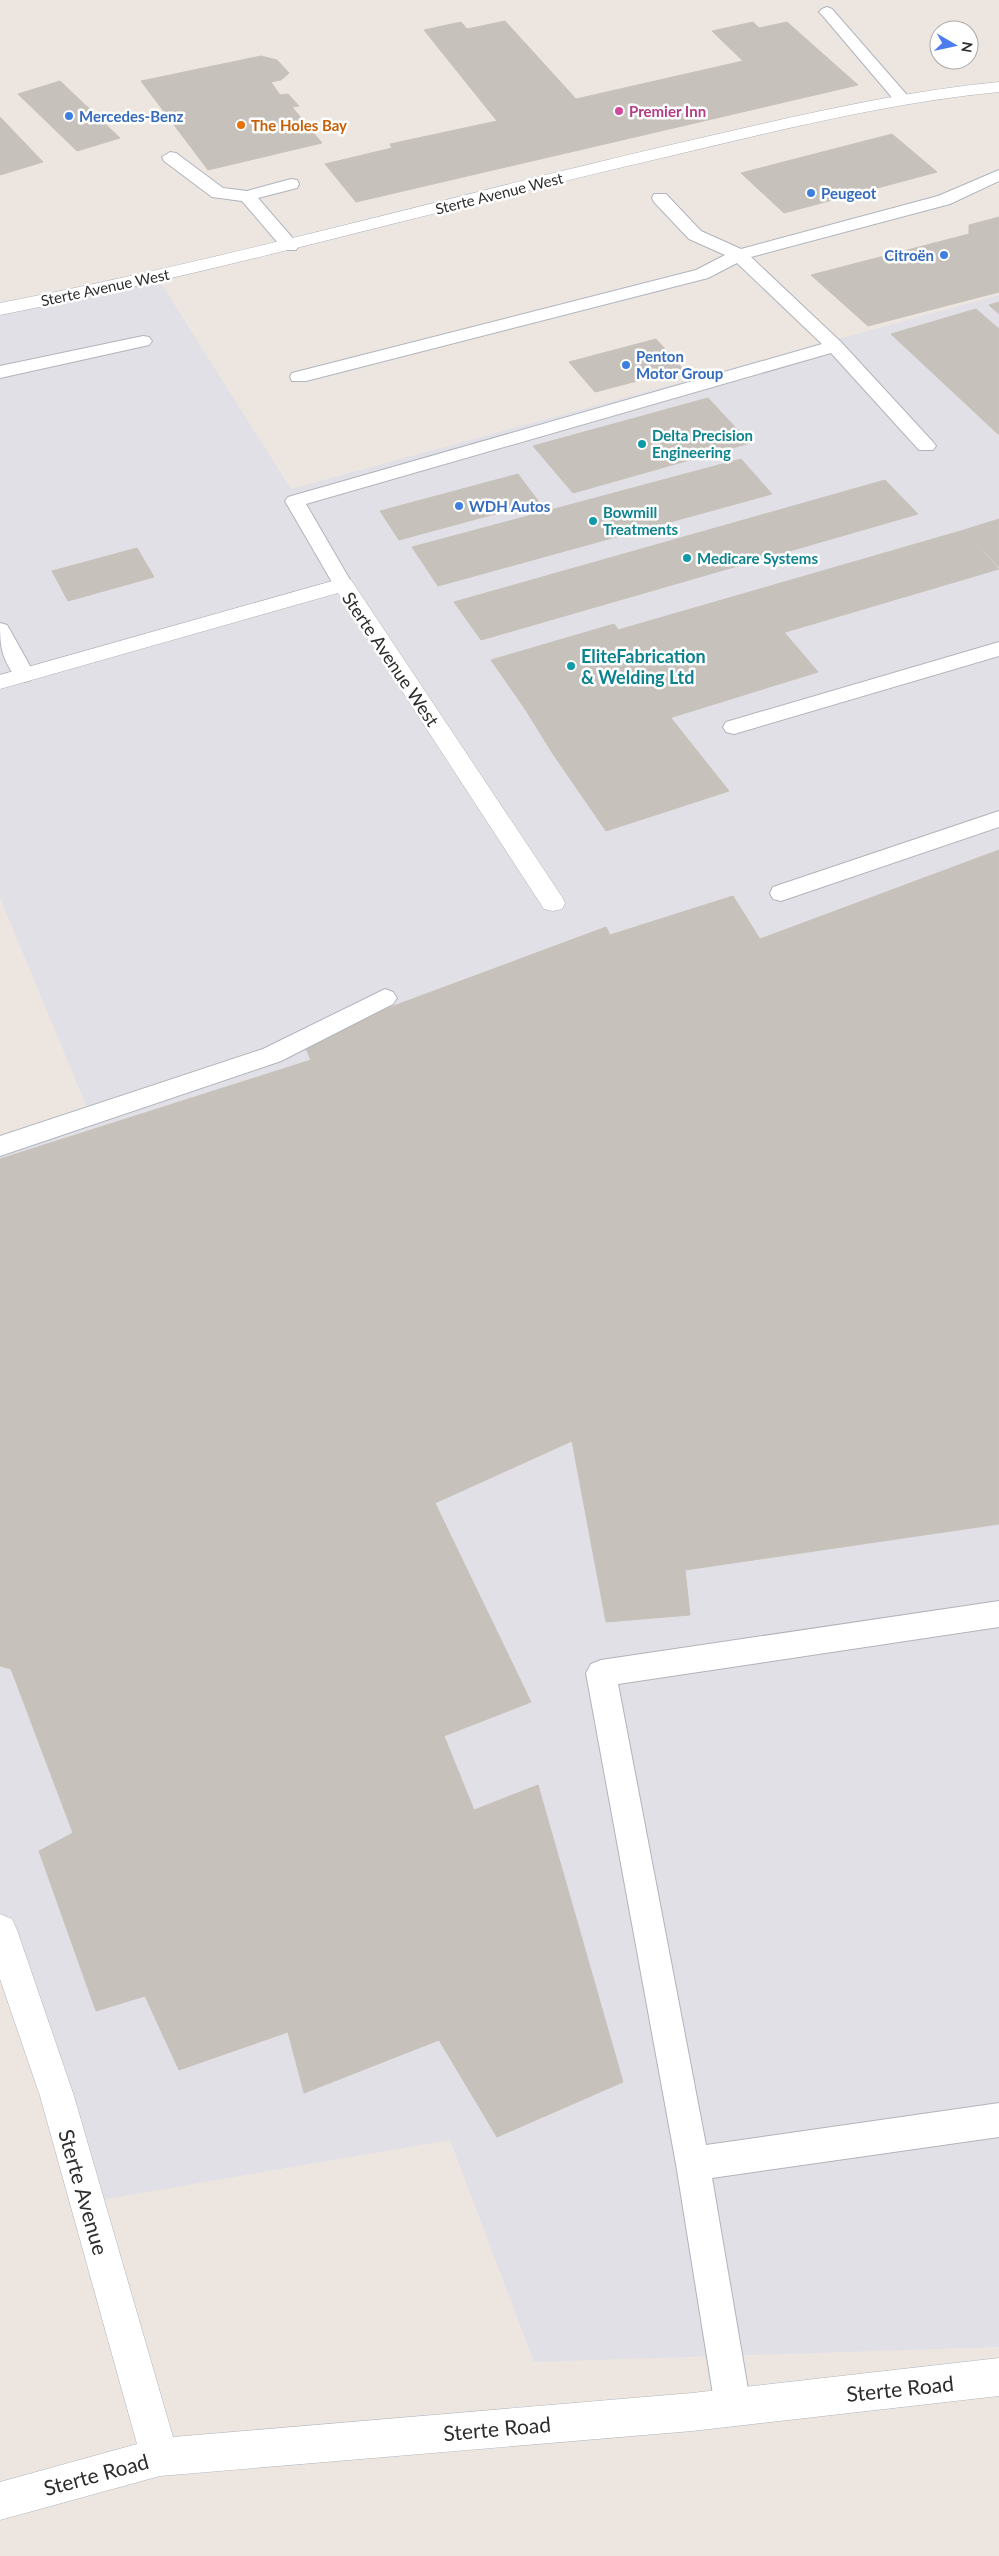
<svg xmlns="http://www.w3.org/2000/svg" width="999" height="2556" viewBox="0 0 999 2556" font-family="Lato,sans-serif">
<rect width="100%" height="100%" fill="#ede6e0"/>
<polygon fill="#e1e0e6" points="157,277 291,489 999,295 999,2347 534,2362 450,2140 88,2202 0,1930 0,1146 91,1117 0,898 0,309"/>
<g fill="#c6c1bb" stroke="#c9c2ba">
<polygon points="505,21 576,99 743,61 712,31 753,22 759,28 787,22 858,85 356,202 325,164 392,148 390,144 497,121 424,30 461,22 467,29"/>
<polygon points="261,56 277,60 289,73 281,80 271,82 280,95 288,94 299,106 292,107 322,143 208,170 141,81"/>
<polygon points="60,81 120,138 77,151 18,94"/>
<polygon points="0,117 43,162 0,175"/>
<polygon points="892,134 937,172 784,213 741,173"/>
<polygon points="999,217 999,292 868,326 811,275 969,234 969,225"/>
<polygon points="999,302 999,314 989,305"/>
<polygon points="976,309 999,329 999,435 891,334"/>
<polygon points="656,339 683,369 595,392 569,362"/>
<polygon points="708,398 750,443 573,493 533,446"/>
<polygon points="741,459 772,494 438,586 412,547"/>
<polygon points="518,474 539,502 399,540 380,511"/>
<polygon points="885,480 918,514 481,640 454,602"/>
<polygon points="999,519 999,567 964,530"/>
<polygon points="964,530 999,569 650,672 618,630"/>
<polygon points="137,548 154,577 68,601 52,571"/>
<polygon points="614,624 650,672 525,709 491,660"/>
<polygon points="784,632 818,672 553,754 525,709"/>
<polygon points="671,718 729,791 606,831 553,754"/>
<polygon points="999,850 999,1524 685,1570 690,1615 606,1622 572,1441 435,1503 531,1702 444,1736 474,1810 538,1785 623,2082 497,2137 439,2040 304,2093 288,2032 179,2070 145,1996 96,2011 39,1851 73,1833 11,1669 0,1666 0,1159 311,1060 302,1040 606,927 610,935 733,896 760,939"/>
</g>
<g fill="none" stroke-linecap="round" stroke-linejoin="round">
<defs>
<g id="lane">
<polygon points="827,7 832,9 907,95 909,98 907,101 895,101 822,15 819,12 822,9"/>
<polygon points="170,152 176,153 223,188 247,191 291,179 297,180 299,184 297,188 258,198 296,242 299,246 296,250 284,250 242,201 212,197 164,161 162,157"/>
<polygon points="999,170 999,181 950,204 751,257 841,342 933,442 936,446 933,450 919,450 831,353 306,504 353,585 350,589 343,591 336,589 285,501 288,497 822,344 737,263 708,278 306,381 292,381 290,377 292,373 696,270 725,255 689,239 654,202 652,198 654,194 666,194 701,231 741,249 938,196"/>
<polygon points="143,336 149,337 152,341 149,345 0,378 0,366"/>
<path d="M0,623l7,2 3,5 25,45 -4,5 -7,2 -7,-2c-15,-22 -17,-31 -17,-57z"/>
<polygon points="999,642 999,656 734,734 726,732 723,727 726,722"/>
<polygon points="999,811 999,827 781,901 773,899 770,893 773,887"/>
<polygon points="385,989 393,992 397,998 393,1004 281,1061 0,1156 0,1136 263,1049"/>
<polygon points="999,1601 999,1627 618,1684 706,2145 999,2103 999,2137 712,2178 751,2407 746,2420 733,2425 720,2420 715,2407 676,2164 586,1673 591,1664 601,1660"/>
</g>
<g id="street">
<path d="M999,82v10c-113,11 -223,39 -333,65 -222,51 -442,114 -666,158v-12c224,-43 444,-105 666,-157 110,-25 220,-53 333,-64z"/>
<polygon points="343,578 351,580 562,897 565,903 562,909 553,911 544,909 338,593 0,689 0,675"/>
</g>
<polygon id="secondary" points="0,1914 12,1919 17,1930 74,2096 173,2437 692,2393 999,2358 999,2396 692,2431 160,2476 0,2520 0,2482 137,2444 40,2096 0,1979"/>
</defs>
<use href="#lane" stroke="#b0b4bc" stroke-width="2"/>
<use href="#street" stroke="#b0b4bc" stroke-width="1"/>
<use href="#secondary" stroke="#b0b4bc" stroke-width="1"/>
<use href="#lane" fill="#fff" fill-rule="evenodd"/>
<use href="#street" fill="#fff" fill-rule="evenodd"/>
<use href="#secondary" fill="#fff" fill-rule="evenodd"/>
</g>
<circle fill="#d1479c" stroke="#fff" stroke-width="2" cx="619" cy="111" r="5"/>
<g fill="#3f7fe0" stroke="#fff" stroke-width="2">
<circle cx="69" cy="116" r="5"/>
<circle cx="811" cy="193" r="5"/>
<circle cx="944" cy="255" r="5"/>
<circle cx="626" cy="365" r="5"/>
<circle cx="459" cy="506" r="5"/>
</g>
<circle fill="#e8710a" stroke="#fff" stroke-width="2" cx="241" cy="125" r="5"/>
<g fill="#0f9aa8" stroke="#fff" stroke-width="2">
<circle cx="642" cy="444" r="5"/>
<circle cx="593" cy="521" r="5"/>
<circle cx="687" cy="558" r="5"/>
<circle cx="571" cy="666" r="5"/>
</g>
<g text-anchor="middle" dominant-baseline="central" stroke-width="5" stroke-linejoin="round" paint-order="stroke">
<g font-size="15" font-weight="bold" fill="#b23c85" stroke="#fff" text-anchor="start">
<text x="629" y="111">Premier Inn</text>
</g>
<g font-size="15" font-weight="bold" fill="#366cbe" stroke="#fff" text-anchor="start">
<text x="79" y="116">Mercedes-Benz</text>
<text x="821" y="193">Peugeot</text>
<text x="934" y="255" text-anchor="end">Citroën</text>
<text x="636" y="356">Penton<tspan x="636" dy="17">Motor Group</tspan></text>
<text x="469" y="506">WDH Autos</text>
</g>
<g font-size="15" font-weight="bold" fill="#c56008" stroke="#fff" text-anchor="start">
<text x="251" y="125">The Holes Bay</text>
</g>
<g font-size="15" fill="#2d2d2d" stroke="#fff">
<text transform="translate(499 193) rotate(-14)">Sterte Avenue West</text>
<text transform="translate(105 287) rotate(-12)">Sterte Avenue West</text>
</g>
<g font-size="15" font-weight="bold" fill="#0d838f" stroke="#fff" text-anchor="start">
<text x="652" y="435">Delta Precision<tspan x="652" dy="17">Engineering</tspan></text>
<text x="603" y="512">Bowmill<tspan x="603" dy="17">Treatments</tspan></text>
<text x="697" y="558">Medicare Systems</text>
</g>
<g font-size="18" font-weight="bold" fill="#0d838f" stroke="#fff" text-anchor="start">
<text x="581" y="656">EliteFabrication<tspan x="581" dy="21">&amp; Welding Ltd</tspan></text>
</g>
<g font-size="18" fill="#2d2d2d" stroke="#fff">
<text transform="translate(391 659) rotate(56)">Sterte Avenue West</text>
</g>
<g font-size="21" fill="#2d2d2d" stroke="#fff">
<text transform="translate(84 2192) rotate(74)">Sterte Avenue</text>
<text transform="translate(900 2388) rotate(-6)">Sterte Road</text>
<text transform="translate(497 2428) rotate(-5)">Sterte Road</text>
<text transform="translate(96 2474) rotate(-15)">Sterte Road</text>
</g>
</g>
<g transform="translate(954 45) rotate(99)"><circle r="24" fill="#ffffff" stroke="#ababab"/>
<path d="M0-4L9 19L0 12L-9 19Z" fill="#4b7cf0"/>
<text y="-8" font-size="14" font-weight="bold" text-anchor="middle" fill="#2d2d2d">N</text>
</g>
</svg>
